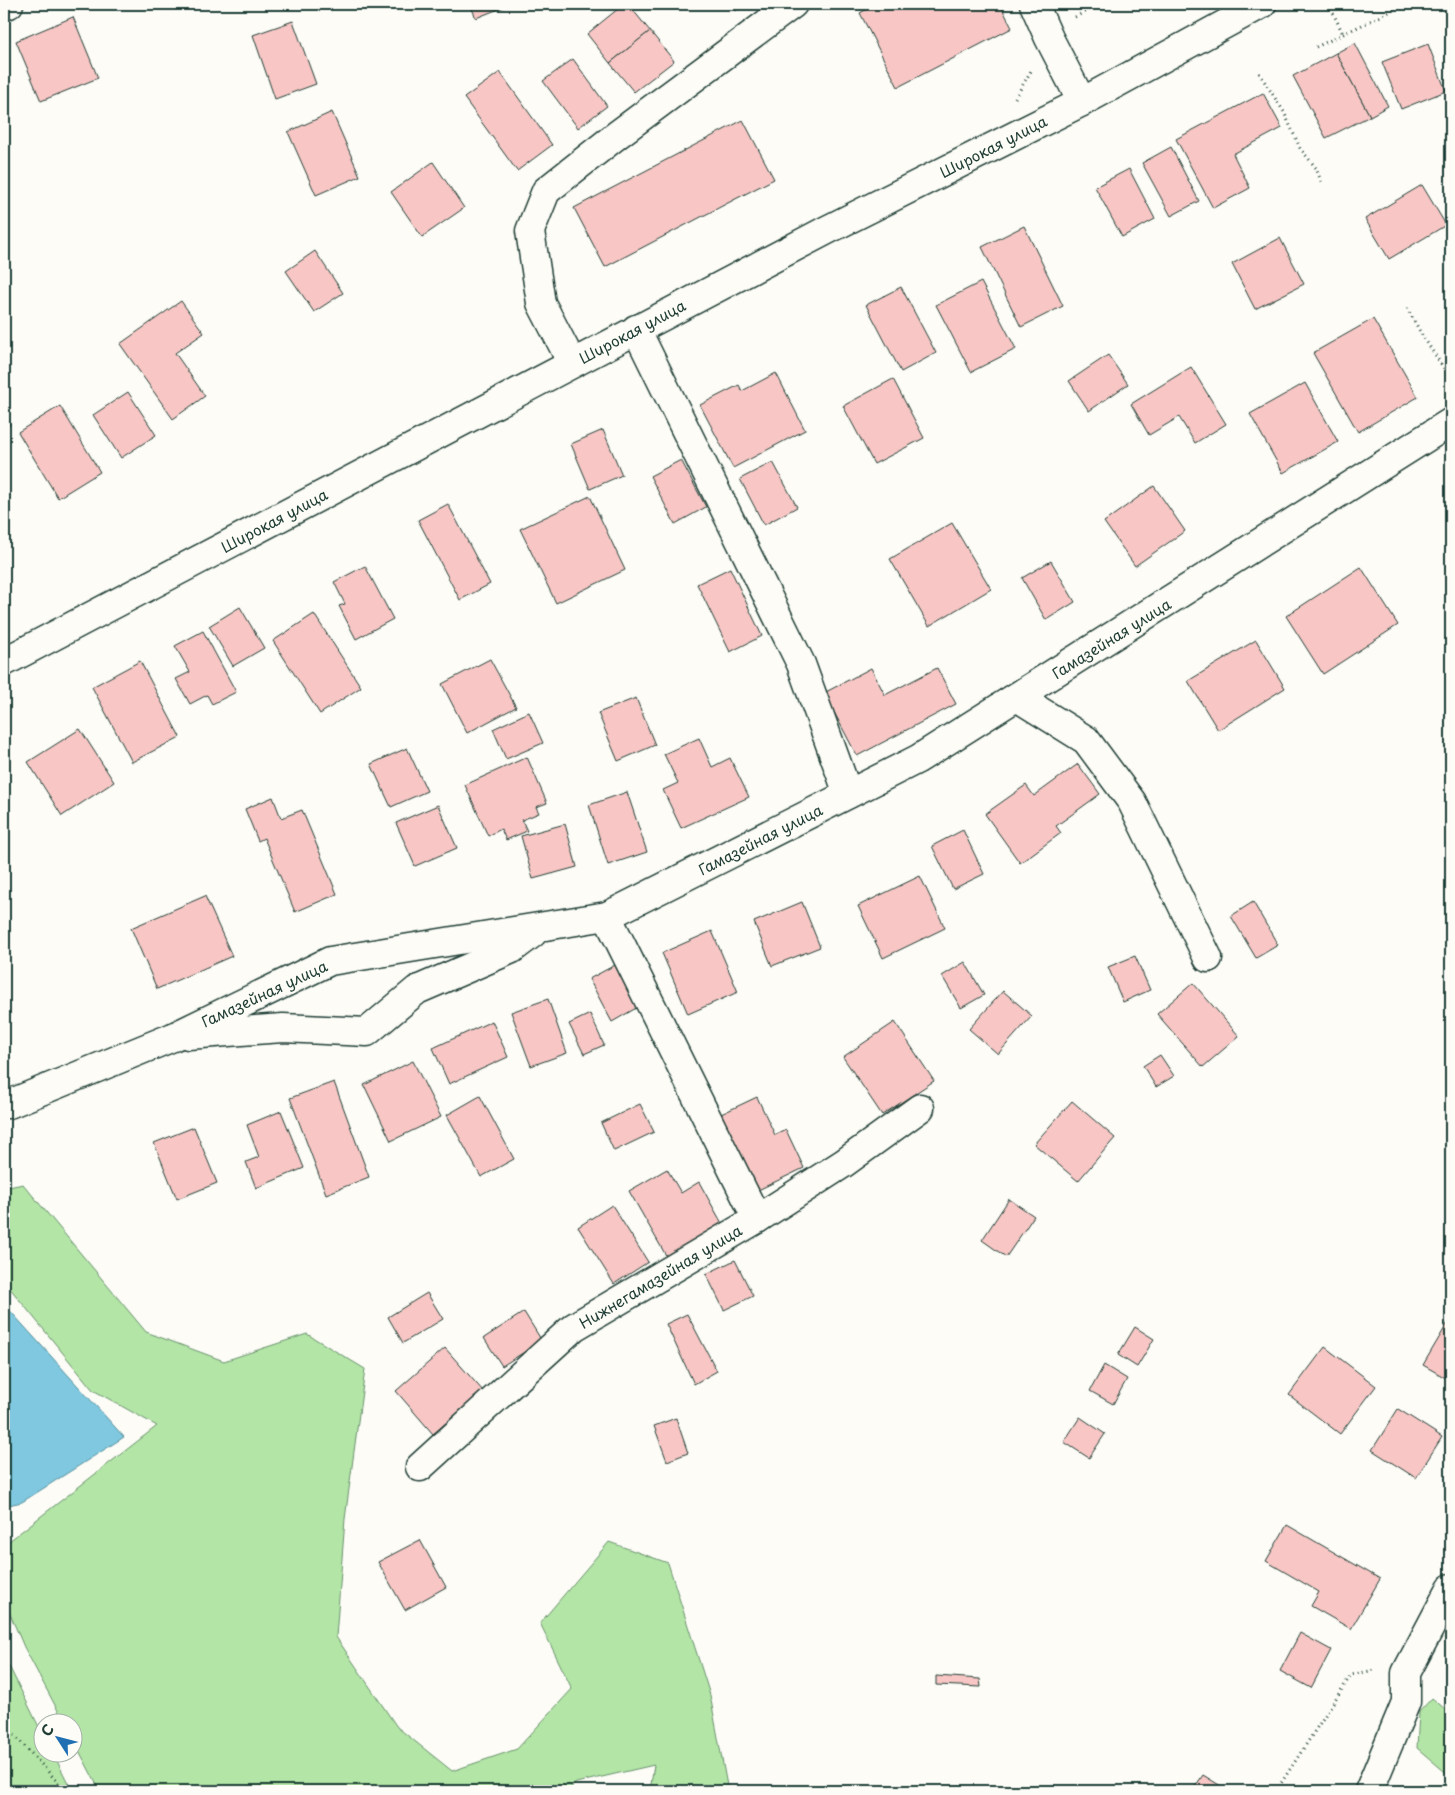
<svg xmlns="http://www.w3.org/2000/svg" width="1455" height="1795" viewBox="0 0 1455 1795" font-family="'Playpen Sans',sans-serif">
<rect width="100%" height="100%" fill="#fdfcf7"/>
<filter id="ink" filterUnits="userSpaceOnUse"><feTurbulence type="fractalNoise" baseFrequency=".02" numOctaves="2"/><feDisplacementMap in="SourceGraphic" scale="10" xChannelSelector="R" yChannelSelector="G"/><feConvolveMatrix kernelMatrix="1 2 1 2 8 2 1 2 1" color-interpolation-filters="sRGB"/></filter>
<g filter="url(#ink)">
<g fill="#b3e5a6" stroke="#69916d">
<polygon points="23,1184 146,1332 224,1361 307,1334 365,1369 345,1519 336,1637 397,1727 452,1771 517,1749 572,1689 540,1623 609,1542 668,1563 710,1695 728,1791 650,1791 654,1765 576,1783 567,1791 100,1791 73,1739 72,1722 64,1722 24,1647 4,1600 4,1545 157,1426 93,1390 4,1281 4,1188"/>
<polygon points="4,1656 42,1733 42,1752 53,1753 72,1791 4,1791"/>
<polygon points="1432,1698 1451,1714 1451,1777 1417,1748 1419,1712"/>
</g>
<polygon fill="#7fc8e0" stroke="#59909b" points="4,1304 124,1437 22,1502 4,1506"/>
<g fill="#f8c7c5" stroke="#1f3d34">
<polygon points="470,4 511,4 476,18"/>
<polygon points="624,4 628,4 650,31 610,63 587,34"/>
<polygon points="730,4 746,4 735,11"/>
<polygon points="876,4 1000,4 1012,28 898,87 860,13"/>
<polygon points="73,17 98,78 41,101 16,41"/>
<polygon points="293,21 316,84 275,99 253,35"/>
<polygon points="650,31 674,61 634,92 610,63"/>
<polygon points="1355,43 1388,106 1370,116 1336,53"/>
<polygon points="1428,44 1446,91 1401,109 1382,62"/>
<polygon points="1336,53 1370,116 1326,138 1293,76"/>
<polygon points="573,59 607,106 578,128 543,81"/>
<polygon points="500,72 552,145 517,171 464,98"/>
<polygon points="1263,93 1282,128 1233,154 1250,188 1213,208 1176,139"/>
<polygon points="332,112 360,176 316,195 288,132"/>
<polygon points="743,120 774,179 605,267 574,208"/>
<polygon points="1171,147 1199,201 1171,216 1142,163"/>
<polygon points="433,162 464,208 422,237 391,192"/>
<polygon points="1129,169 1155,219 1122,237 1095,187"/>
<polygon points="1422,185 1446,225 1389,259 1365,219"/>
<polygon points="1024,226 1063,306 1021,327 982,247"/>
<polygon points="1280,238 1304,284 1255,309 1232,264"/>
<polygon points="315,251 343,293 314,312 286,271"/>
<polygon points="981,282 1016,349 971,372 936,305"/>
<polygon points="901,287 936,353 901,372 866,305"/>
<polygon points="181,301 204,333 175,353 205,396 173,419 120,344"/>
<polygon points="1373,319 1418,397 1358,432 1313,353"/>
<polygon points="1108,355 1128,384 1089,411 1069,381"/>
<polygon points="1191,367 1226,424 1195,443 1179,417 1149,435 1131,404"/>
<polygon points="776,373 805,430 733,468 700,405 739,385 742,391"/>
<polygon points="893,379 924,438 874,464 843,406"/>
<polygon points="1305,383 1338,442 1283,473 1250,414"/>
<polygon points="128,392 156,435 121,458 93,415"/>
<polygon points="60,406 100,472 58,498 18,432"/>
<polygon points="4,413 10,425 4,428"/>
<polygon points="603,430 622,475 590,489 571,444"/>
<polygon points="681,460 706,507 675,524 650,476"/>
<polygon points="773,462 797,507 764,525 740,479"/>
<polygon points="1154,486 1185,531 1135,566 1104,522"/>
<polygon points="590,496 625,570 556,603 520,529"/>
<polygon points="448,504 490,584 460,600 418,520"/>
<polygon points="952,523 991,589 929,626 890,559"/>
<polygon points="1051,561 1075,602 1046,620 1022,578"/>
<polygon points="365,566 393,619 356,639 339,606 345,604 334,582"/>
<polygon points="1361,567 1398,625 1323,674 1286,616"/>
<polygon points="730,568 762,636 730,652 697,584"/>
<polygon points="240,607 264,648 233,666 209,626"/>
<polygon points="314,614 361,687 320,714 273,641"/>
<polygon points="203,631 236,692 212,704 207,695 190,704 176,679 190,672 175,646"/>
<polygon points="1256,640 1285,688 1218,730 1188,681"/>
<polygon points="490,659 516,707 467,733 442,684"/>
<polygon points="140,661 180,737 132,762 92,687"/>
<polygon points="871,668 885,695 937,668 956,704 857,756 824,693"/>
<polygon points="636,698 655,745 618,761 598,713"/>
<polygon points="529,712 543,743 506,759 493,729"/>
<polygon points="80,729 114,782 62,816 28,762"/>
<polygon points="699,738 712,767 730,758 749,797 681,828 663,790 678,783 664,754"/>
<polygon points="407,748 427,791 391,807 371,764"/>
<polygon points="527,757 547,803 536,807 539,813 522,820 527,831 506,840 501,829 488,836 465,785"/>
<polygon points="1078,764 1100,794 1056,826 1061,833 1020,863 985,814 1026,785 1034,796"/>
<polygon points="627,792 647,852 608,865 589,805"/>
<polygon points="273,797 281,818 302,810 337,894 295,912 264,838 258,841 245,809"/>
<polygon points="438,805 457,848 415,866 396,823"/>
<polygon points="565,824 577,867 533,879 521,836"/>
<polygon points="963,830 984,874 953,889 932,846"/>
<polygon points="920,876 945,928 883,958 858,906"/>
<polygon points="205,896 232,956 157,989 131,928"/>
<polygon points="802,902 820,947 772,966 754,922"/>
<polygon points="1253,902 1278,945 1256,958 1231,916"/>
<polygon points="712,931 738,992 688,1014 662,953"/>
<polygon points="1135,956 1150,990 1123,1002 1108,967"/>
<polygon points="965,962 984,995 961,1008 942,976"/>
<polygon points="615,965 638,1007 612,1022 589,979"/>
<polygon points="1193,983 1239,1036 1203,1067 1157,1014"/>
<polygon points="1003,991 1032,1016 998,1054 969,1029"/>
<polygon points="548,999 567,1053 531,1066 511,1012"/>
<polygon points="590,1014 604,1045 584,1054 569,1024"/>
<polygon points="492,1021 508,1057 449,1084 433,1048"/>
<polygon points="895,1022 934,1081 882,1115 843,1057"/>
<polygon points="1160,1055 1174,1076 1156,1087 1143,1066"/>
<polygon points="413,1061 441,1117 391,1141 364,1085"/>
<polygon points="334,1082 369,1177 326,1194 290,1098"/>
<polygon points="480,1096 514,1159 481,1177 447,1115"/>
<polygon points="757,1097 775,1135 786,1130 804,1168 756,1191 719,1115"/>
<polygon points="1072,1101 1115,1138 1078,1181 1034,1144"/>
<polygon points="640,1104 654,1132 614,1151 601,1123"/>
<polygon points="281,1111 304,1168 256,1188 246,1162 259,1157 247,1125"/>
<polygon points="194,1127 217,1183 177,1199 154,1143"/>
<polygon points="667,1169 681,1193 699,1182 724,1227 668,1259 629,1191"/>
<polygon points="1009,1199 1034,1216 1006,1257 982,1240"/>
<polygon points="612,1205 648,1262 614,1284 578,1227"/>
<polygon points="735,1260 753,1296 724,1310 706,1274"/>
<polygon points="427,1293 443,1319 403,1343 388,1317"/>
<polygon points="524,1312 542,1341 502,1366 484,1338"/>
<polygon points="687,1314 717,1371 694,1384 666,1324"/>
<polygon points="1449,1321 1451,1322 1451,1381 1423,1365"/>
<polygon points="1135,1327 1154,1339 1137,1367 1118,1355"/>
<polygon points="1325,1347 1376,1386 1340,1434 1289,1395"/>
<polygon points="445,1348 483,1391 433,1434 396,1391"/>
<polygon points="1104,1365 1127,1379 1113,1404 1090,1391"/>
<polygon points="1398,1409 1442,1437 1416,1478 1372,1450"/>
<polygon points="1080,1417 1105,1434 1089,1458 1064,1442"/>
<polygon points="676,1418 688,1453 667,1461 654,1426"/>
<polygon points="1287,1525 1380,1579 1351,1629 1311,1606 1319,1592 1266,1561"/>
<polygon points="420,1540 446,1587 405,1610 378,1562"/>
<polygon points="1300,1633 1331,1650 1311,1688 1280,1671"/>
<polygon points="936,1676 980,1679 981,1687 936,1685"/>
<polygon points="1203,1775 1229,1791 1192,1791"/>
</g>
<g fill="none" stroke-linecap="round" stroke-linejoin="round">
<defs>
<g id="minor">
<polyline points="1034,4 1049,38 1082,102"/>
<polyline points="4,6 9,4"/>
<polyline points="636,329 801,664 848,794"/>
<polyline points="572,363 541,303 530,231 546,191 617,135 793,4"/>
<polyline points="4,662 827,230 1082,102 1262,4"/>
<polyline points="1017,697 1086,740 1132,802 1208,958"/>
<polyline points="607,916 757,1219"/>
<polyline points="188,1035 283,1028 367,1032 417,990 512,949 533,933"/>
<polyline points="4,1104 9,1104 173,1037 330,961 607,916 918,759 1451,422"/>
<polyline points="420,1467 574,1327 757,1219 844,1163 920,1108"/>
<polyline points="1369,1791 1406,1702 1406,1673 1451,1588"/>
</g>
</defs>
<use href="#minor" stroke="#1f3d34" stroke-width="31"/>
<g stroke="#1f3d34" stroke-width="3" stroke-dasharray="1 4" stroke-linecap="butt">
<polyline points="1329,4 1343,34"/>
<polyline points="1075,17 1101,4"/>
<polyline points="1316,47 1406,4"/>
<polyline points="1259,73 1284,112 1300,148 1316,168 1322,184"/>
<polyline points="1015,98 1031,71"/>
<polyline points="1407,308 1422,335 1451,379"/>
<polyline points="4,1724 66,1791"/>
<polyline points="1276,1791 1351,1675 1374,1670"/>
</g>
<use href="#minor" stroke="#fdfcf7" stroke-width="28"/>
</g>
</g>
<g text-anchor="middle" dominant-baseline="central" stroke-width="4" stroke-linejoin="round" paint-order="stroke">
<g font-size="15" fill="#1f3d34" stroke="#fdfcf7">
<text transform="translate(993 146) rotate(-27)">Широкая улица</text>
<text transform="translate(632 331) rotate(-28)">Широкая улица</text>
<text transform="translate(274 520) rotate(-28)">Широкая улица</text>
<text transform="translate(1111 638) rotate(-32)">Гамазейная улица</text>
<text transform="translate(760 839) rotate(-27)">Гамазейная улица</text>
<text transform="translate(264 993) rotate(-25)">Гамазейная улица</text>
<text transform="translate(660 1276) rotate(-31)">Нижнегамазейная улица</text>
</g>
</g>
<rect width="1455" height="1795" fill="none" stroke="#fdfcf7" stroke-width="20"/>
<rect x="10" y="10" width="1435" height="1775" fill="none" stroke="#1f3d34" stroke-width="2" filter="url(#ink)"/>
<g transform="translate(58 1738) rotate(306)"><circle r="24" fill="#fdfcf7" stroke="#a4b0a9"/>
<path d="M0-4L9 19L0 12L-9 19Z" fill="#1f6fb2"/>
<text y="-8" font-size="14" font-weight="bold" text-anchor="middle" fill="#1f3d34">С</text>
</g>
</svg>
